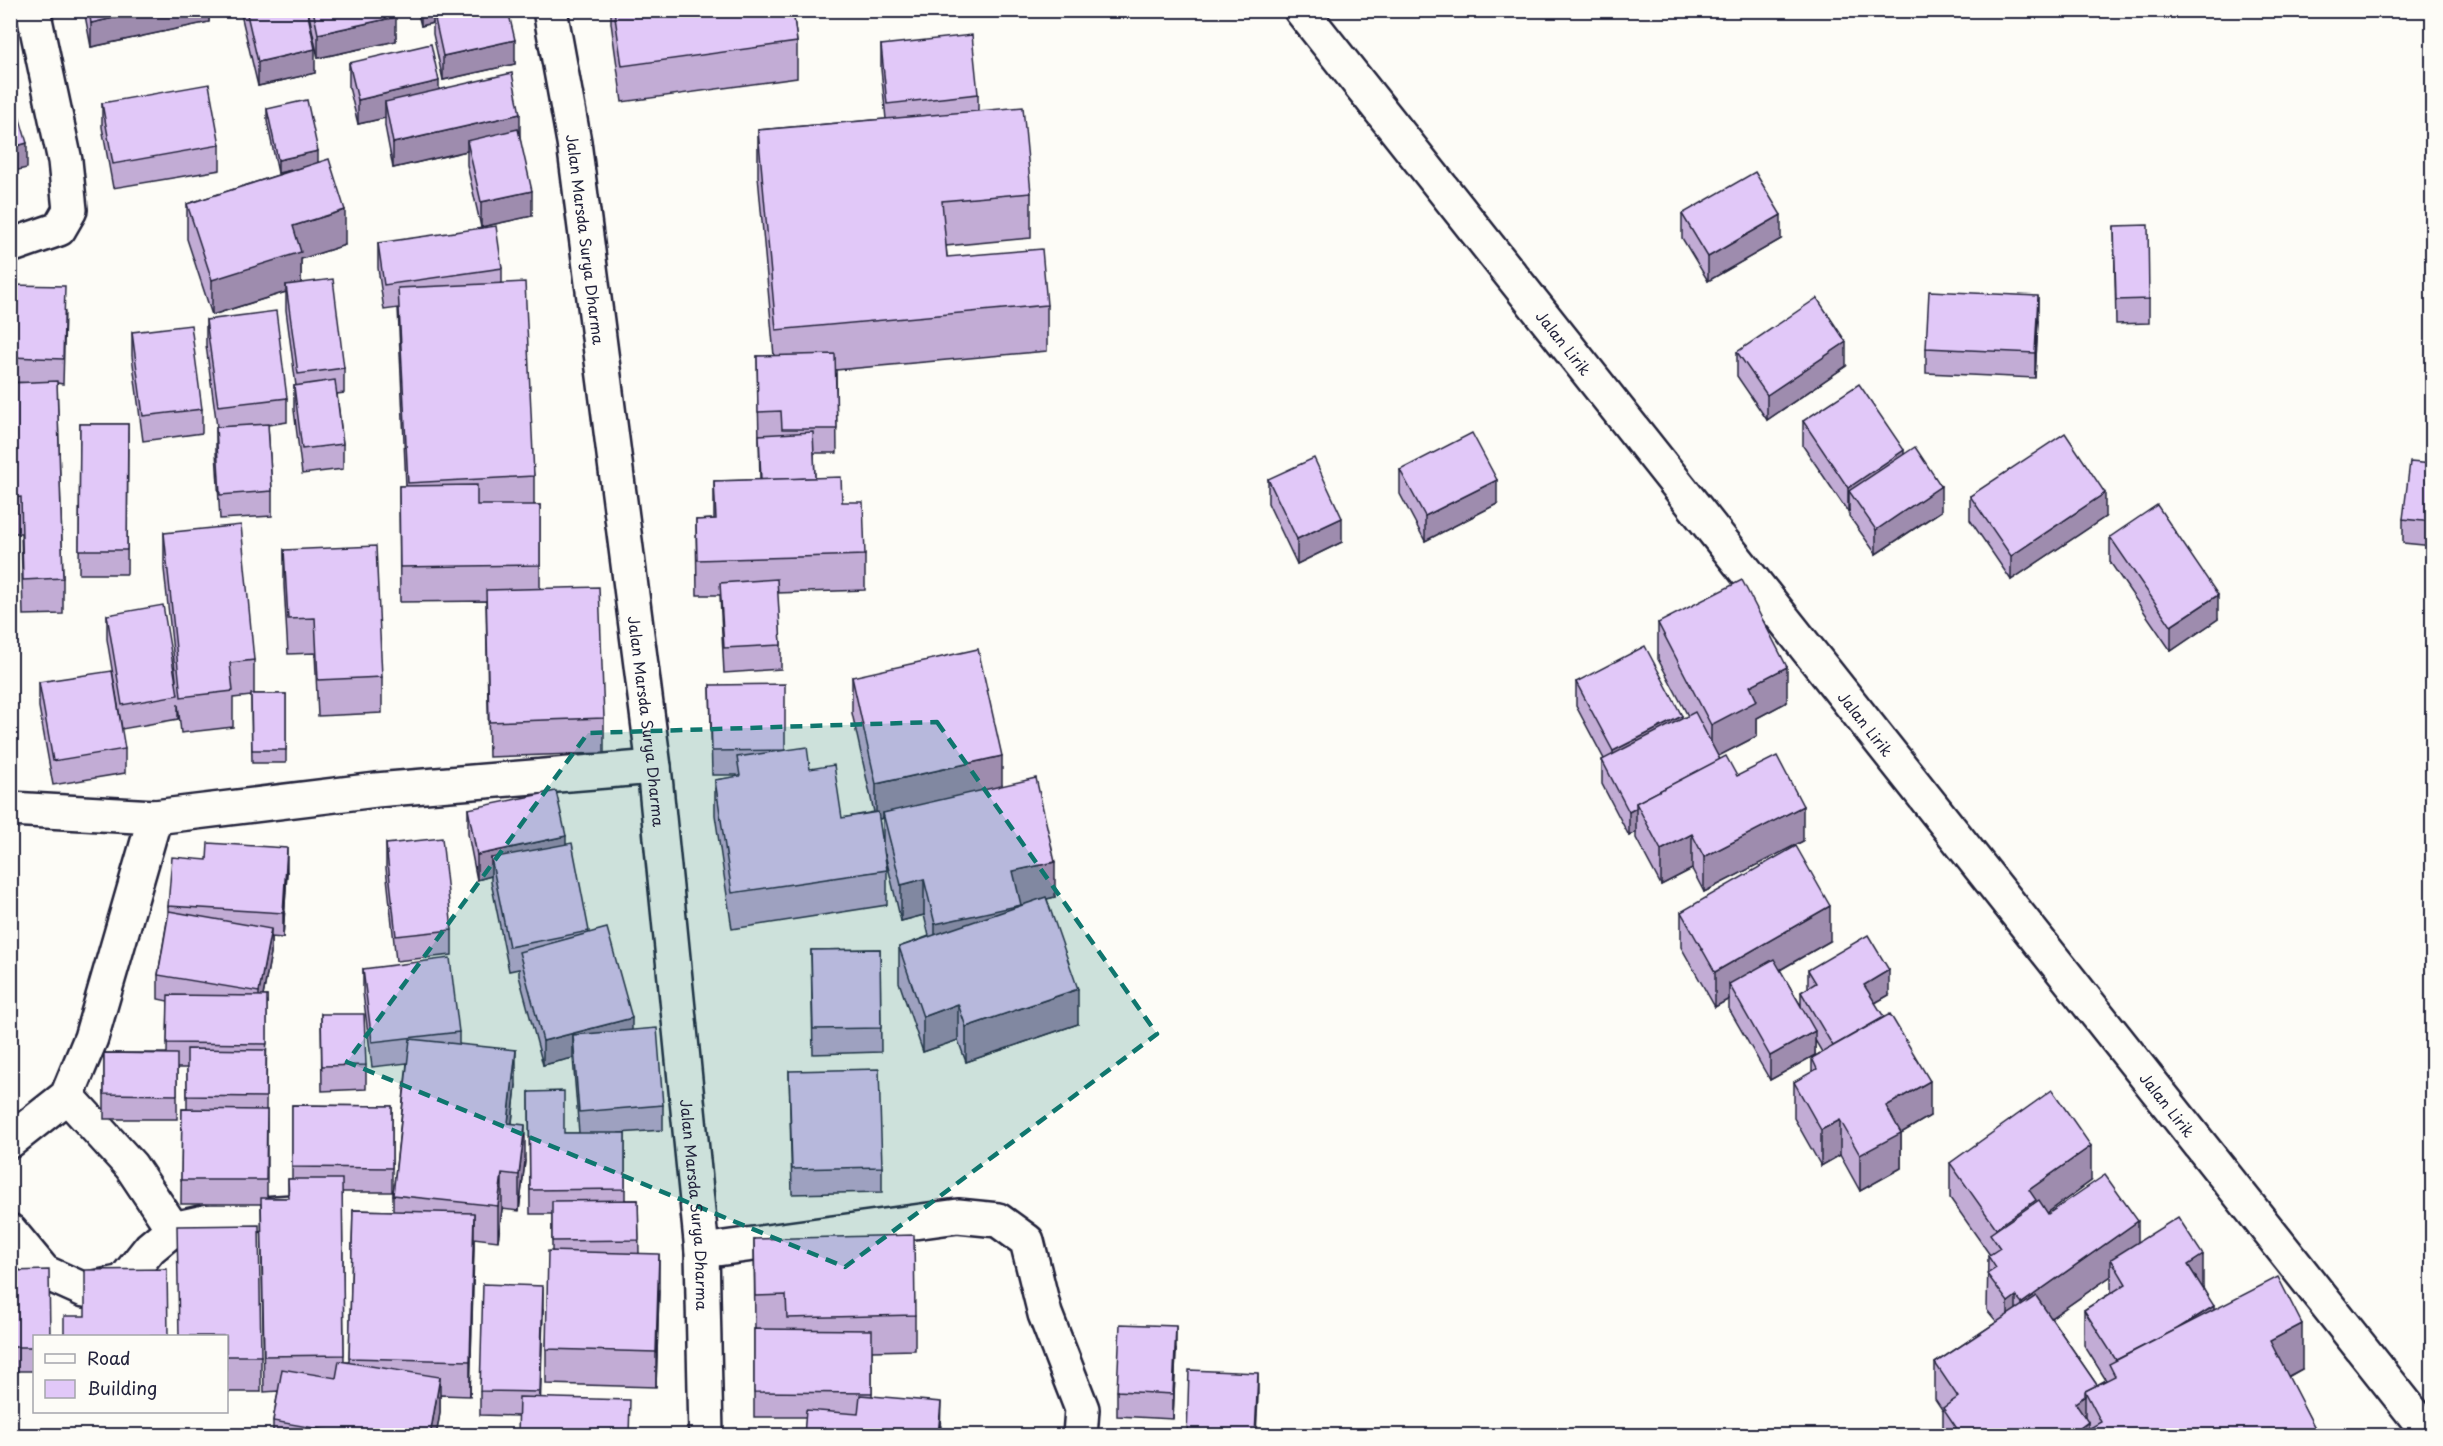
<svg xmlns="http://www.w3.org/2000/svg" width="2443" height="1446" viewBox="0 0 2443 1446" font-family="'Playpen Sans',sans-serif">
<rect width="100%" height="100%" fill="#fdfcf7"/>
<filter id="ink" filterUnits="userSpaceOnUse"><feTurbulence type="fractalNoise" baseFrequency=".0167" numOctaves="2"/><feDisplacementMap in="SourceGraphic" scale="12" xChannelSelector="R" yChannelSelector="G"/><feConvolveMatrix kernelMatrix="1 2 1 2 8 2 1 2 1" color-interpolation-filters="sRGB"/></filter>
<g filter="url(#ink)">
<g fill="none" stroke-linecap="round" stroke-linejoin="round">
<defs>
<g id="street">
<polyline points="10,246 59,229 70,210 65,161 33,10"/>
<polyline points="10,809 155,817 376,790 654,767"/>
<polyline points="67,1096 131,1166 173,1229"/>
<polyline points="10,1141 67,1096 91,1038 155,817"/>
<polyline points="10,1231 44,1272 84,1290 123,1282 150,1248 173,1229 233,1216 307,1211"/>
<polyline points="702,1251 958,1216 998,1220 1027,1241 1045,1314 1082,1409 1080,1436"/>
</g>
<g id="secondary">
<path id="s1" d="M1301,10l1130,1426"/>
</g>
<g id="highway">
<path id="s2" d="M550,10l24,132 80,625 48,484 4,185"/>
</g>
</defs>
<use href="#street" stroke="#22223b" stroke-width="38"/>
<use href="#secondary" stroke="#22223b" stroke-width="38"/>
<use href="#highway" stroke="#22223b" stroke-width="38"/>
<use href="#street" stroke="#fdfcf7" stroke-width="33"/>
<use href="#secondary" stroke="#fdfcf7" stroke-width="33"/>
<use href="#highway" stroke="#fdfcf7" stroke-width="33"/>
</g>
<g fill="#c2acd5" stroke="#22223b" stroke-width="1.5" fill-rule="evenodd">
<polygon points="84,10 209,10 209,22 91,47"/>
<polygon points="240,10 307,10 315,73 258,86"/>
<polygon points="308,10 394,10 396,41 318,58"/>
<polygon points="417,10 508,10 515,64 443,80 433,34 433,23 421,26"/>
<polygon points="611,10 793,10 797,42 797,78 622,102 611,23"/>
<polygon points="881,45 978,94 978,111 1031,193 1031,238 946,246 947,257 1047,305 1047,351 836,370 837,453 814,453 815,478 842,502 865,555 865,590 777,593 781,645 781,669 724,673 720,595 697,595 696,520 714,519 714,481 760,480 757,356 774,356 758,176 758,130 886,119 881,69"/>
<polygon points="349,63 439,89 520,139 532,216 481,227 467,165 467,151 393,168 385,126 385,118 358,124 349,87"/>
<polygon points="102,103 220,145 220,170 113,188 102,127"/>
<polygon points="267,109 318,162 345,245 301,259 301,283 344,368 344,393 337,394 343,444 343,469 302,474 294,410 294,386 296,386 286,310 286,292 212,315 187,239 187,204 300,168 278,173 267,121"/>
<polygon points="1682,214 1781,239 1708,281 1682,238"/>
<polygon points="2114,226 2149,299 2149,323 2116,324"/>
<polygon points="378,243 502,268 502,283 534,476 534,505 540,505 540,589 604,718 604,753 489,757 486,601 400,602 399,486 406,486 398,308 384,310 378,268"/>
<polygon points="10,285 65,311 63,384 57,383 63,578 63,614 23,615 21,533 10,533 10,383 31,383 10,382"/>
<polygon points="206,320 287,398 287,422 268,425 272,491 272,516 220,519 216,452 216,427 217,427 206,345"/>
<polygon points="2038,320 2035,378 1926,373 1926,348"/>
<polygon points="132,332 202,409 202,433 143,441 132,356"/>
<polygon points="1737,352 1846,366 1767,420 1737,376"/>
<polygon points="1803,421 1904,454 1941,511 1876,554 1849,516 1849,511 1848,512 1803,446"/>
<polygon points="80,424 128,424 127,574 79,574"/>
<polygon points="2433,464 2433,546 2403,543 2403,519"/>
<polygon points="1400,470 1497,504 1425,541 1400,494"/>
<polygon points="1268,479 1342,542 1297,564 1268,503"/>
<polygon points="1970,496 2105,517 2011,580 1970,520"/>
<polygon points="164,533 254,660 254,694 286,694 286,763 252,763 251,696 233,698 233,727 181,733 178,704 178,719 122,729 107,639 107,615 176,679 164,569"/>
<polygon points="2110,537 2218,619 2171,651 2110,562"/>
<polygon points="284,550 382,677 382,713 318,716 315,653 288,654 284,585"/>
<polygon points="1658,623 1787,702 1757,718 1757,736 1718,756 1720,760 1803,841 1704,892 1692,869 1661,885 1636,838 1636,832 1629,836 1602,784 1602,760 1604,759 1576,706 1576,682 1682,719 1688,716 1658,659"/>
<path d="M852,677l150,108 53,112 -8,2 31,125 -112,38 -8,-22 -35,12 -24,-70v-35l30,-11 -5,-21 -23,6 -16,-67 2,16v35l-155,24 -17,-114v-35l22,-3v-2h-25l-2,-90 75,65 25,19 32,49 32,-6 -22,-99zM883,818v28l-4,-27z"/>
<polygon points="39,682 125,749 125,773 53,785 39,707"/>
<polygon points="468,809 566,844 589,933 663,1105 663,1130 618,1133 625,1133 625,1200 638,1200 639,1254 659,1290 656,1387 546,1384 546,1349 552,1251 552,1214 530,1214 529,1092 564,1133 579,1133 573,1058 543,1065 519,976 519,969 509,971 491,882 491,876 477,880 468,834"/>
<polygon points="386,844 452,930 452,955 396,961 386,868"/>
<polygon points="287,872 283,938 271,937 271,953 263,996 267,996 266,1110 267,1110 267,1198 288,1198 288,1179 292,1179 292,1105 392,1106 392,1192 342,1192 344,1362 349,1362 353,1210 393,1211 393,1195 407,1063 372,1067 363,993 363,969 459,1032 459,1044 516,1085 512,1123 525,1161 519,1211 502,1209 498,1241 474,1238 470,1396 440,1395 440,1413 436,1436 273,1436 273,1421 278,1391 264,1392 261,1204 181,1204 182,1109 187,1109 187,1068 177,1068 177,1119 104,1119 104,1053 167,1053 168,1001 158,999 158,975 168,915 168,906"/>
<polygon points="1681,912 1830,941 1780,970 1801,1006 1801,992 1808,988 1808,970 1889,995 1875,1003 1930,1116 1901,1133 1901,1168 1860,1191 1840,1155 1821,1166 1794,1118 1794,1082 1812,1073 1812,1058 1822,1052 1815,1040 1815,1055 1770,1080 1729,1009 1729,999 1715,1007 1681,947"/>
<polygon points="880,949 881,1052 813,1054 811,950"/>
<polygon points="321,1014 366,1065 366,1089 322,1091"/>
<polygon points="789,1071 882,1167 882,1192 792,1194"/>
<path d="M1950,1163l141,18 -43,31v2l90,28 65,46 11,22 88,59 -14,8 31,59h-376v-25l-8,-12v-36l62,-41 -10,-12 1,-54 2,-1 -40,-57zM2111,1276v17l-27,17v35l22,35 -9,5 -46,-67z"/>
<polygon points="754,1239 915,1315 915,1350 872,1351 872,1396 941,1426 940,1436 804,1436 806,1417 754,1417 754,1329 755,1329"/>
<polygon points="10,1271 34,1336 34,1371 10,1371"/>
<polygon points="543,1310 540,1397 518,1416 480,1415 480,1391"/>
<polygon points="226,1336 261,1356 261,1392 226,1392"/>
<polygon points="1176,1350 1173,1419 1117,1416 1117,1391"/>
</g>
<g fill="#9e8cae" stroke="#22223b" stroke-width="1.5">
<polygon points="149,10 209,10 209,22 91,47 91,23"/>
<polygon points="421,10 433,10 433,23 421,26"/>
<polygon points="396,17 396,41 318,58 318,34"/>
<polygon points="515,40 515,64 443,80 443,56"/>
<polygon points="315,49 315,73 258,86 258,62"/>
<polygon points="439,81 439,106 385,102 385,118 358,124 358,100"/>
<polygon points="520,114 520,139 467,141 467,151 393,168 393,143"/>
<polygon points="27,143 27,168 10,172 10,148"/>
<polygon points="318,151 318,164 278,173 278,160"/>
<polygon points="532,191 532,216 481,227 481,202"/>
<polygon points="345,210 345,245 301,259 301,287 286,285 286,292 212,315 212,280 293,226"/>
<polygon points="1781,215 1781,239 1708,281 1708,257"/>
<polygon points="2038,296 2038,320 2035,378 2035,353"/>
<polygon points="1846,342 1846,366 1767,420 1767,395"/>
<polygon points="1904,450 1904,474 1849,491 1849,511 1848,512 1848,488"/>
<polygon points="1497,480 1497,504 1425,541 1425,516"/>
<polygon points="1941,486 1941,511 1876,554 1876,530"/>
<polygon points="2105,493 2105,517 2011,580 2011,556"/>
<polygon points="1342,518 1342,542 1297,564 1297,539"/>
<polygon points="2218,595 2218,619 2171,651 2171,626"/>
<polygon points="1787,667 1787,702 1757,718 1757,736 1711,760 1711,725 1750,686"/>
<polygon points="1682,716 1682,740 1613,775 1613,751"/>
<polygon points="1002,756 1002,791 883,813 883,818 876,820 876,784"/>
<polygon points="1803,806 1803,841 1704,892 1704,857"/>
<polygon points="1636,808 1636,832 1629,836 1629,812"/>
<polygon points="1692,834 1692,869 1661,885 1661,850"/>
<polygon points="566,836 566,860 491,858 491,876 477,880 477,855"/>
<polygon points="287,848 287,872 283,938 283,913"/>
<polygon points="1055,862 1055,897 1021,905 1021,940 935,960 935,924 1013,871"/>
<polygon points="924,879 924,915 901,921 901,885"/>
<polygon points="1830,906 1830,941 1736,995 1729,984 1729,999 1715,1007 1715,972"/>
<polygon points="271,929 271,953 259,1017 259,992"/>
<polygon points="1889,970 1889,995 1864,1009 1864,985"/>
<polygon points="1078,989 1078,1024 966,1062 966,1027"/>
<polygon points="958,1004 958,1040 923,1052 923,1017"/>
<polygon points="632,1018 632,1043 573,1035 573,1058 543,1065 543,1041"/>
<polygon points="1815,1031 1815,1055 1770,1080 1770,1056"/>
<polygon points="516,1050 516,1085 508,1158 508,1123"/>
<polygon points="1930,1081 1930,1116 1901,1133 1901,1168 1860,1191 1860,1155 1886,1106"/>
<polygon points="1840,1120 1840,1155 1821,1166 1821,1130"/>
<polygon points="525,1125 525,1161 519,1211 519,1175"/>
<polygon points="2091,1146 2091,1181 2036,1221 2000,1248 1996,1242 1996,1228 2029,1190"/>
<polygon points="502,1173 502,1209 498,1241 498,1206"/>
<polygon points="474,1213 474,1248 470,1396 470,1361"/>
<polygon points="2138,1221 2138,1257 2111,1259 2111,1276 2022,1338 2022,1303"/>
<polygon points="659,1254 659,1290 656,1387 656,1352"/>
<polygon points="2203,1255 2203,1290 2188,1265"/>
<polygon points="543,1286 543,1310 540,1417 540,1392"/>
<polygon points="2016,1296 2016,1332 2008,1338 2008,1302"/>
<polygon points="2214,1306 2214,1341 2119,1365"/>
<polygon points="2302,1324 2302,1369 2270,1386 2270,1341"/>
<polygon points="1176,1326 1176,1350 1173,1419 1173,1394"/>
<polygon points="1258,1373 1258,1397 1256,1436 1255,1436"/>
<polygon points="440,1377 440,1413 436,1436 430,1436"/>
<polygon points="2085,1396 2085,1425 2088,1422 2088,1436 2069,1436 2075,1403"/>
<polygon points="941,1402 940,1436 938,1436"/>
</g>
<g fill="#e1c8f8" stroke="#22223b" stroke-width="1.5">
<polygon points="89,10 149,10 91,23"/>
<polygon points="246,10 307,10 315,49 258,62"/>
<polygon points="313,10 394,10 396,17 318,34"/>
<polygon points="433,10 508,10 515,40 443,56"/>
<polygon points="614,10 793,10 797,42 622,66"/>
<polygon points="972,35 978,94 887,104 881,45"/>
<polygon points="431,44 439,81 358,100 349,63"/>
<polygon points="512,73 520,114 393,143 385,102"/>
<polygon points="209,84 220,145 113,164 102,103"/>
<polygon points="307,100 318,151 278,160 267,109"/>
<polygon points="16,106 27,143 10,148 10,108"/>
<polygon points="1023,107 1031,193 942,201 947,257 1042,249 1047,305 776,330 758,130"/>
<polygon points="518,129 532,191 481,202 467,141"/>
<polygon points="329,159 345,210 293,226 301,252 212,280 187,204"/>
<polygon points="1755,172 1781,215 1708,257 1682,214"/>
<polygon points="2148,225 2149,299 2116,300 2114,226"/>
<polygon points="496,226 502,268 384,285 378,243"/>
<polygon points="333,279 344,368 298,374 286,285"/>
<polygon points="525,282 534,476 408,483 398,288"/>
<polygon points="10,285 65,286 63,359 10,357"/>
<polygon points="1929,291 2038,296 2035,353 1926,348"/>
<polygon points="1817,298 1846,342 1767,395 1737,352"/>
<polygon points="276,311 287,398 218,406 206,320"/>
<polygon points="191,325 202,409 143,416 132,332"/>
<polygon points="835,354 837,429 782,429 781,411 758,412 757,356"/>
<polygon points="335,380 343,444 302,449 294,386"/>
<polygon points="57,381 63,578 23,580 21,497 10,498 10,383"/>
<polygon points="1859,384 1904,450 1848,488 1803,421"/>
<polygon points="80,424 128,424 127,550 79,550"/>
<polygon points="268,424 272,491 220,495 216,427"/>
<polygon points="813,432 815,478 761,480 759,435"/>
<polygon points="1472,433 1497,480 1425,516 1400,470"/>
<polygon points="2065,433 2105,493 2011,556 1970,496"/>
<polygon points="1915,447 1941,486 1876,530 1849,491"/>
<polygon points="1314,458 1342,518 1297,539 1268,479"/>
<polygon points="2410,462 2433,464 2433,522 2403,519"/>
<polygon points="841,477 842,502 863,502 865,555 697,560 696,520 716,519 714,481"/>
<polygon points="477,485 477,505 540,505 540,565 400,567 399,486"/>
<polygon points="2157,505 2218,595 2171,626 2110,537"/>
<polygon points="241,525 254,660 230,663 233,691 181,697 164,533"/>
<polygon points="376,546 382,677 318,680 315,618 288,619 284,550"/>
<polygon points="777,579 781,645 724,648 720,583"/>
<polygon points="1742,580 1787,667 1750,686 1757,701 1711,725 1658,623"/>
<polygon points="599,587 604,718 489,722 486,590"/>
<polygon points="163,605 178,695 122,705 107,615"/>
<polygon points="1645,646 1682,716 1613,751 1576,682"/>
<polygon points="978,649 1002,756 876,784 852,677"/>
<polygon points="112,671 125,749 53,761 39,682"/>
<polygon points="785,684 785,750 712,751 710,685"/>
<polygon points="251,694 286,694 286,750 252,750"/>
<polygon points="1695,712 1720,760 1636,803 1636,808 1629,812 1602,760"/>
<polygon points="807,747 810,769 834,765 842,818 878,812 887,870 732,893 715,780 740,776 737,757"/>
<polygon points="1726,756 1737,776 1777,756 1803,806 1704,857 1692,834 1661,850 1636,803"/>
<polygon points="1036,778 1055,862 1013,871 1021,905 935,924 924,879 901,885 883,813"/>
<polygon points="556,791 566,836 477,855 468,809"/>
<polygon points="442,838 452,930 396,936 386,844"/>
<polygon points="208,843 287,848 283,913 168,906 172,857 207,860"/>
<polygon points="572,843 589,931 509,947 491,858"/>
<polygon points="1796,846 1830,906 1715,972 1681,912"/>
<polygon points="1046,897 1078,989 966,1027 958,1004 923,1017 899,947"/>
<polygon points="169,911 271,929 259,992 158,975"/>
<polygon points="607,928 632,1018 543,1041 519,952"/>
<polygon points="1868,935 1889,970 1864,985 1884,1017 1833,1046 1801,992 1816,983 1808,970"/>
<polygon points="880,949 881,1028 813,1029 811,950"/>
<polygon points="450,958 459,1032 372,1042 363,969"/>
<polygon points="1774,959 1815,1031 1770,1056 1729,984"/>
<polygon points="168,995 267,996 267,1044 167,1043"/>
<polygon points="321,1014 364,1014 366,1065 322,1066"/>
<polygon points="1890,1014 1930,1081 1886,1106 1901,1133 1860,1155 1840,1120 1821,1130 1794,1082 1817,1069 1812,1058"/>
<polygon points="657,1028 663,1105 579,1112 573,1035"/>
<polygon points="410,1039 516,1050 508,1123 525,1125 519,1175 502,1173 498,1206 393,1195"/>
<polygon points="187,1049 266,1050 266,1097 187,1096"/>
<polygon points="104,1053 177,1054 177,1095 104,1094"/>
<polygon points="879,1069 882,1167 792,1169 789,1071"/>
<polygon points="2052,1090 2091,1146 2029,1190 2036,1200 1996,1228 1950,1163"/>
<polygon points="564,1091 564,1133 625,1133 625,1189 530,1190 529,1092"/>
<polygon points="292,1105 392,1106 392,1168 292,1167"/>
<polygon points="182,1109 267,1110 266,1180 181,1180"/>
<polygon points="2105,1175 2138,1221 2022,1303 2016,1296 2008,1302 1987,1274 1996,1268 1988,1256 2000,1248 1990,1234 2039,1200 2048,1214"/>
<polygon points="288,1179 342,1179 344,1355 264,1356 261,1198 289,1198"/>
<polygon points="638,1200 639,1240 552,1241 552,1201"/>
<polygon points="353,1210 474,1213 470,1361 349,1358"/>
<polygon points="2178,1217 2203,1255 2188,1265 2214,1306 2177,1329 2116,1360 2084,1310 2126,1284 2111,1259"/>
<polygon points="259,1225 261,1356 226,1356 226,1336 179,1336 177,1226"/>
<polygon points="914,1235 915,1315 787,1318 786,1295 755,1296 754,1239"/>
<polygon points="548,1251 659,1254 656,1352 546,1349"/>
<polygon points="167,1269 168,1336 64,1336 64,1316 85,1316 85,1270"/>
<polygon points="49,1270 50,1336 34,1336 34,1347 10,1347 10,1271"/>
<polygon points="2278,1277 2302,1324 2270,1341 2319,1436 2076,1436 2101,1422 2085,1391 2115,1376 2109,1364"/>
<polygon points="483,1284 543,1286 540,1392 480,1391"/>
<polygon points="2036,1296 2097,1385 2085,1391 2085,1396 2075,1403 2088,1422 2069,1436 1962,1436 1943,1408 1958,1397 1935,1363"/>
<polygon points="1120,1324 1176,1326 1173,1394 1117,1391"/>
<polygon points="754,1329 872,1330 872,1393 754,1392"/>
<polygon points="339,1361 440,1377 430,1436 360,1436 273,1421 282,1369 336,1378"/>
<polygon points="1189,1370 1258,1373 1255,1436 1187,1436"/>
<polygon points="860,1395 941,1402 938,1436 804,1436 806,1410 858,1414"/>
<polygon points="519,1397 630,1400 629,1436 518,1436"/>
</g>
</g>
<path fill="#0f766e" fill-opacity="0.2" stroke="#0f766e" stroke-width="4.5" stroke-dasharray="12 8" stroke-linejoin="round" d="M937,722l220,312 -312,233 -498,-205 241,-329z"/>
<g text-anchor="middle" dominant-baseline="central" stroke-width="4.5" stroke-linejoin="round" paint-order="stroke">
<g font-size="15" fill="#22223b" stroke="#fdfcf7">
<text stroke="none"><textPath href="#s2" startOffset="232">Jalan Marsda Surya Dharma</textPath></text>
<text stroke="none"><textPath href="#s1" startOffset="424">Jalan Lirik</textPath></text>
<text stroke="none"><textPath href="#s2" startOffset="718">Jalan Marsda Surya Dharma</textPath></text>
<text stroke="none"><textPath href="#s1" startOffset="910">Jalan Lirik</textPath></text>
<text stroke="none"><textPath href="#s1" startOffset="1396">Jalan Lirik</textPath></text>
<text stroke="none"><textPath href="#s2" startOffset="1204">Jalan Marsda Surya Dharma</textPath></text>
</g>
</g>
<rect width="2443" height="1446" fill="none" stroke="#fdfcf7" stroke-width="36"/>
<rect x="18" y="18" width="2407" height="1410" fill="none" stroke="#22223b" stroke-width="2" filter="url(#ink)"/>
<rect x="33" y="1335" width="195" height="78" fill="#fdfcf7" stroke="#a5a5ac" stroke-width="1.5"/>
<rect x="45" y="1354" width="30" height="9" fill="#fdfcf7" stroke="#a5a5ac" stroke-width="1.5"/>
<text x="87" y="1365" font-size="18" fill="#22223b">Road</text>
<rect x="45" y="1380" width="30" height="18" fill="#e1c8f8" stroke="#a5a5ac" stroke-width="1.5"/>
<text x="87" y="1395" font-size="18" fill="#22223b">Building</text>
</svg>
